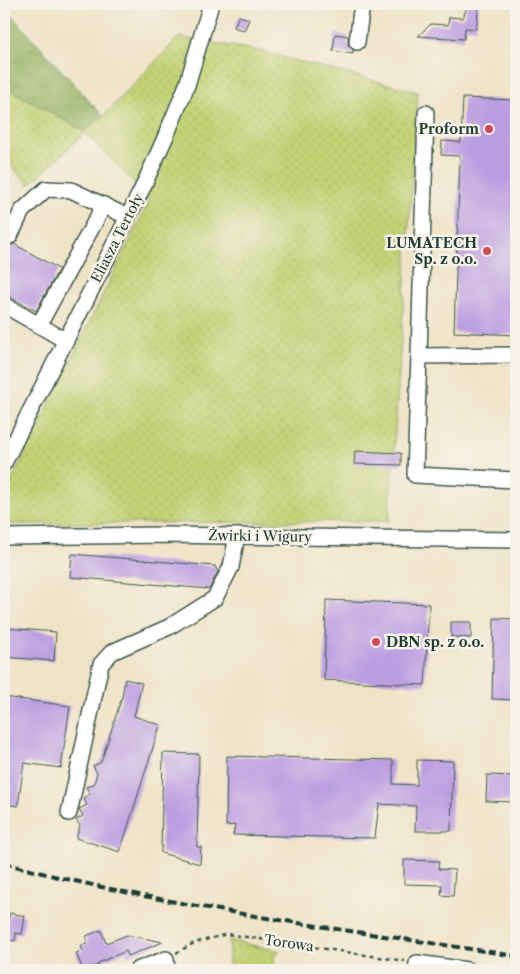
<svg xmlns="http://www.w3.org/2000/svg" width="520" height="974" viewBox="0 0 520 974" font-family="'Libre Caslon Text',serif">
<defs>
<pattern id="grass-dots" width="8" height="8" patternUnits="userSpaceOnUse" patternTransform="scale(1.25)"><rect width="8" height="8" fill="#c2d275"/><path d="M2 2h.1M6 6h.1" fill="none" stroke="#a6b566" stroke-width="1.8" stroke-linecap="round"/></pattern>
<pattern id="forest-crowns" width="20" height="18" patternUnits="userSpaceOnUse" patternTransform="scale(1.25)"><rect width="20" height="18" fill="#99b466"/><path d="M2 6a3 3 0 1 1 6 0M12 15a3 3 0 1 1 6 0" fill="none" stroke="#7c9455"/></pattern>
</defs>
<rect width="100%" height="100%" fill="#f7f3e8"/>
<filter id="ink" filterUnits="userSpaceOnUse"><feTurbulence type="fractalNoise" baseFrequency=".02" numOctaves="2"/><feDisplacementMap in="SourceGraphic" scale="10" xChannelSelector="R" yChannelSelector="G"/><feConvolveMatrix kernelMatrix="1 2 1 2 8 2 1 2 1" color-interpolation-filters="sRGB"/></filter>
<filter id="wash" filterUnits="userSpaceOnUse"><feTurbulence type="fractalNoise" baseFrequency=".0096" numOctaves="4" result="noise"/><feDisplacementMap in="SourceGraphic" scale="20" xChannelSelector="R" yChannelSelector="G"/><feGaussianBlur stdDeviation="1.12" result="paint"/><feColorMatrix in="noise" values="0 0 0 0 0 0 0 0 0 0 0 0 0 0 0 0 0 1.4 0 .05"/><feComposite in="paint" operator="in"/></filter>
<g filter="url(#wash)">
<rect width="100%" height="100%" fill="#efe3c6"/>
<g fill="url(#grass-dots)" stroke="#708854">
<polygon points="179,37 259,51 418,92 389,521 6,524 4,522 4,496 149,201 133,181 85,133 29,185 4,158 4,86 84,131 103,116"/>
<polygon points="229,940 280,951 274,956 274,970 229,970"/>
</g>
<polygon fill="url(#forest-crowns)" stroke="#5c784d" points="4,7 103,116 84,131 4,86"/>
<g id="blocks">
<g fill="#bb9ee1">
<polygon points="468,4 479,4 476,29 465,28 464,39 418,36 431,24 448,25 449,17 463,18"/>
<polygon points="239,16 249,19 244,31 234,27"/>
<polygon points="335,34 348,36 348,45 353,50 353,54 333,51"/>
<polygon points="463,98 516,100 516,335 454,332 460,156 441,155 442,141 461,142"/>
<polygon points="4,243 10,245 14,244 59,269 36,311 4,294"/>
<polygon points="355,451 401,453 401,465 354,464"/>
<polygon points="72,554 215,566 218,572 209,589 70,577"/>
<polygon points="326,600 429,604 425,685 324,680"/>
<polygon points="494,618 516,619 515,700 492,699"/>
<polygon points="451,622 471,622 471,638 451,637"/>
<polygon points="4,628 56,632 54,661 4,657"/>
<polygon points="125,679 142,683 134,716 160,725 120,852 76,838 80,826 76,820 83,816 79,809 87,805 83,798 90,794 86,787 94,784 97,773 93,766 101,762 122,697"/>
<polygon points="4,697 70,706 61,768 24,763 18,806 4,804"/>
<polygon points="163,753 199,754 197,847 201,847 200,864 161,853"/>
<polygon points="227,756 393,760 393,784 417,785 417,760 453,761 451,831 415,831 416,806 379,804 375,838 233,835 235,825 226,826"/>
<polygon points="487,775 516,776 516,802 486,801"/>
<polygon points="404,860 439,861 438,869 455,870 453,896 441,895 442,885 404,884"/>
<polygon points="10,913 25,916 22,934 16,933 15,941 4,939 5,920 8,921"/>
<polygon points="101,930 106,943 127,935 163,942 128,956 126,951 98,963 99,965 83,970 76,953 83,951 81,946 88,943 86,936"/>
</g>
</g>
</g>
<g filter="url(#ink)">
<use href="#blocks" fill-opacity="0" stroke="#3e564a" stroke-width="1"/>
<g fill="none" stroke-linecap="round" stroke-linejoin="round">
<defs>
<g id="minor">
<polyline points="357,42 362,4"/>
<polyline points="10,236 22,211 46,189 71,190 128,217"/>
<polyline points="4,305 39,325 66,341"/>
<polyline points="39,325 104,205"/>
<polyline points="516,355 419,356 415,475 516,480"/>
<polyline points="419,356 426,113"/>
<polyline points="4,463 142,189 165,138 187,85 211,4"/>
<polyline points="4,537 163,535 516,540"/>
<polyline points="69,813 101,664 112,652 169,627 215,598 231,567 237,536"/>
<polyline points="137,970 166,959 167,970"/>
<polyline points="416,970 417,963 467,970"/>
</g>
</defs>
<use href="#minor" stroke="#3e564a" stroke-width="18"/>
<polyline stroke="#3e564a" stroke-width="2.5" stroke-dasharray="4 4" stroke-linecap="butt" points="176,953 194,943 227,934 405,961"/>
<use href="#minor" stroke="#fff" stroke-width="15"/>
<path stroke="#1f3d34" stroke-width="4" stroke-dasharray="8 4" stroke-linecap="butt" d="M4,863c167,46 341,66 512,93"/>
</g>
</g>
<g fill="#d1495b" stroke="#f7f3e8" stroke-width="2">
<circle cx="489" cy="129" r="5"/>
<circle cx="487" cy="251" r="5"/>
<circle cx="376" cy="642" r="5"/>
</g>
<g text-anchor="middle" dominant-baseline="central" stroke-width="5" stroke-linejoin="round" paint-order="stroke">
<g font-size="14" font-weight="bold" fill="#1f3d34" stroke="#f7f3e8" text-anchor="end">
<text x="479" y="129">Proform</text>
<text x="477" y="243">LUMATECH<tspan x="477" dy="16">Sp. z o.o.</tspan></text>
<text x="386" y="642" text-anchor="start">DBN sp. z o.o.</text>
</g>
<g font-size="14" fill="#1f3d34" stroke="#f7f3e8">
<text transform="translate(117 238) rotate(-63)">Eliasza Tertoły</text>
<text transform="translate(260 536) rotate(1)">Żwirki i Wigury</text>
<text transform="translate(289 943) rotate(8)">Torowa</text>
</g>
</g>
<rect width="520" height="974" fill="none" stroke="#f7f3e8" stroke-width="20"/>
</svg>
